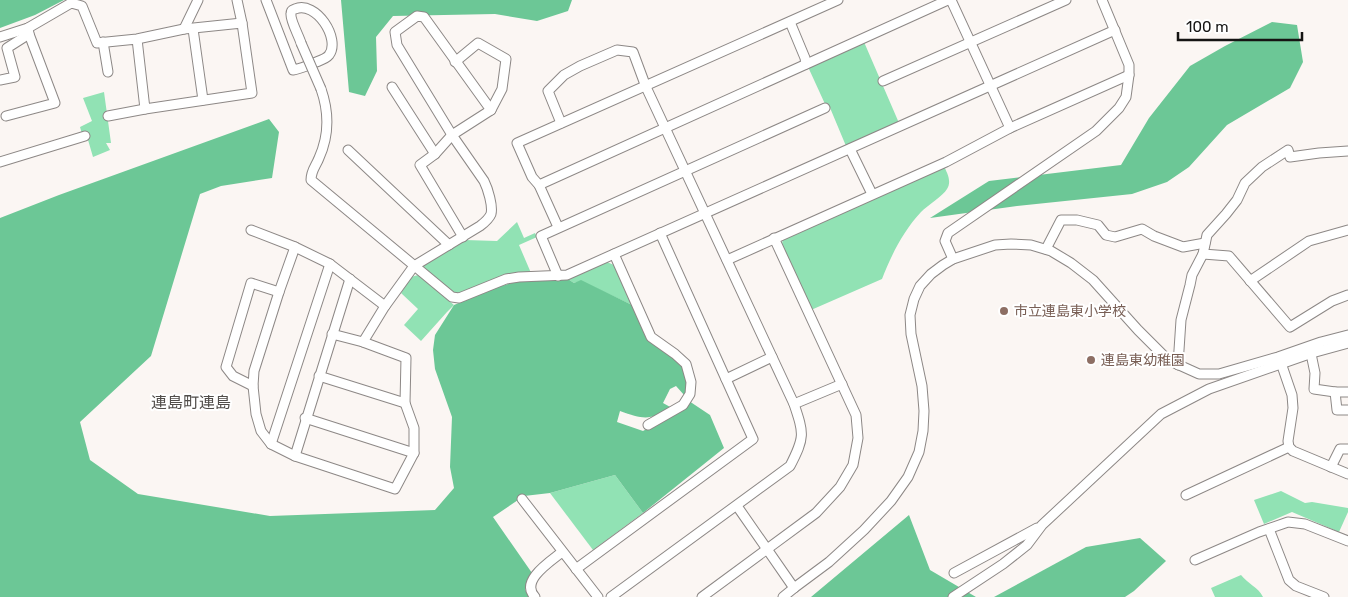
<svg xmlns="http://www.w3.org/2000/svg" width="1348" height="597" viewBox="0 0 1348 597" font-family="Rubik,'Noto Sans JP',sans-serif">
<rect width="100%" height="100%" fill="#fbf6f3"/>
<g fill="#91e2b4">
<polygon points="864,42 899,123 846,146 828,103 825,104 809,69 811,65"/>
<polygon points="104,92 111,143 106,143 110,150 93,157 86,133 82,134 80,127 92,121 83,98"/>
<path d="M944,166c3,7 8,15 3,23 -4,7 -19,16 -26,23 -18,19 -30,44 -39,67l-71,31 -29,-66 1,-6z"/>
<polygon points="517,222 524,238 535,233 537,237 519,245 531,273 457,293 451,291 424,269 423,265 465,240 497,241"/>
<polygon points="607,262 614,265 632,305 581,281 574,283 568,279"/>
<polygon points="418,275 454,305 447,312 421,341 404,325 418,309 401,293 411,277"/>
<polygon points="615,475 643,513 593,550 550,493"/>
<polygon points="1281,491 1305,503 1312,502 1348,508 1348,512 1339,532 1292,512 1264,524 1254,500"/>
<path d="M1241,575c7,9 17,12 22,22h-48l-4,-9z"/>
</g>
<g fill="#6cc796">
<polygon points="0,0 64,0 35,15 0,28"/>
<polygon points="341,0 572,0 568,11 537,21 495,14 393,16 376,37 377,71 365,96 349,92"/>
<polygon points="1272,22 1297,25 1303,62 1290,88 1227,125 1189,167 1167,182 1132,194 1017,206 930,218 989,181 1121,165 1149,118 1190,66 1225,46"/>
<path d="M269,119l10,13 -7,46 -51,8 -21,8 -49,162 -71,66 10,38 48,34 132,22 165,-6 19,-22 -4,-21 2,-50 -17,-48 -2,-19 2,-15 19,-30 44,-18 17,-5 53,-3 6,4 7,-3 51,25 16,36 24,15 11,12 4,12v11l-2,5 -9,-10 -6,3 -7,14 9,5c-23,13 -29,11 -52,3l-3,11 26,9 39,-22 7,-8 21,14 14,33 -81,65 -28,-38 -65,18 -26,3 -31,21 39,56 -7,16 4,8h-529v-379l59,-23z"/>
<polygon points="909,515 930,570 976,597 811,597"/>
<polygon points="1140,538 1166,561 1134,591 1125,597 994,597 1086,547"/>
</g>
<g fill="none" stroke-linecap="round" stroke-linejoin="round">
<defs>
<g id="minor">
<polyline points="237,0 242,23"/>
<path d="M266,0l27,70c7,-1 13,-4 19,-6 5,-3 13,-4 17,-9 12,-16 -13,-55 -34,-46 -3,1 -4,1 -4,5 -1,6 8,22 10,29"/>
<polyline points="951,0 1010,128"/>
<polyline points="790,22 805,58 806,64"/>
<polyline points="184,29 198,0"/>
<polyline points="193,29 203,100"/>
<polyline points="0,37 28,28 71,3 82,6 97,43 137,39 184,29 242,23 252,93 145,109 137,39"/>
<polyline points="103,42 108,72"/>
<polyline points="455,62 478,43 506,59 502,89 491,110 452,135 435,154 420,165 463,237"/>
<polyline points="0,80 15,77 7,48 29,34"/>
<polyline points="883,81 1066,0"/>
<polyline points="392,87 435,154"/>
<path d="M321,89c8,23 8,47 -2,69 -3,8 -8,12 -8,22l141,117 7,1 47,-19 13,-2 48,-2 548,-245"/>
<polyline points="6,116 55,103 29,34 28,28"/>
<polyline points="108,116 145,109"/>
<path d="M561,123l-13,-32 16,-16 16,-9 37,-16 16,2 13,35 148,317c10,30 11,33 -4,62l-179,131"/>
<polyline points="850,149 872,194"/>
<polyline points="348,150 449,245"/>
<polyline points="1348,151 1319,153 1290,157 1288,150 1262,167 1245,183 1237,200 1226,214 1207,235 1203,254 1229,256 1290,327 1332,301 1348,295"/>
<polyline points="0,162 85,136"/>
<polyline points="539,185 948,0"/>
<polyline points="558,227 539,185 532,177 517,143 838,0"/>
<polyline points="251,230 295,247 330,264 385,306"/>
<polyline points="295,247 279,292 254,371 253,386 256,414 261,431 271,444 295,456 395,489 414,453 414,428 405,403 406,358 363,342 332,334"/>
<polyline points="1046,249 1061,220 1077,220 1098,225 1106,235 1115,237 1142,229 1154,236 1183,247 1205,243"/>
<polyline points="614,254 651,337 675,354 686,364 691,382 690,394 683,405 648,425"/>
<polyline points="953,259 945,241 948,233 1096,131 1119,108 1126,97 1129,75 1129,65 1102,0"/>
<polyline points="727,260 946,162 1010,128 1129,75"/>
<polyline points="558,276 541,236 825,108"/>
<polyline points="1250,281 1309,241 1348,230"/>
<path d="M363,342l22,-36 29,-40 66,-40c4,-3 9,-7 11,-12 2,-8 -3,-25 -7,-33l-32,-46 -55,-90 -2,-13 22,-16 7,1 67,93"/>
<polyline points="1310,349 1315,373 1314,389 1335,392 1348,392"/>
<polyline points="1280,360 1292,395 1293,408 1288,441 1289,447 1293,451 1348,474"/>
<polyline points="1178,365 1181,320 1190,285 1192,275 1203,254"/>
<polyline points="319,376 405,403"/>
<polyline points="726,379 772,357"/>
<polyline points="253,386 233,376 226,367 251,283 279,292"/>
<polyline points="1335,392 1337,410 1348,410"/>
<polyline points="794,404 842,384"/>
<polyline points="305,418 414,453"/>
<polyline points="271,444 330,264"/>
<polyline points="295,456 350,279"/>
<polyline points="1331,467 1340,449 1348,449"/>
<polyline points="1186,495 1289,447"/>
<polyline points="522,499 598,597"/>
<polyline points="737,506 794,588 829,562 864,530 891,501 908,477 919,452 923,431 924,411 922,386 911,334 910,315 914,299 920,286 931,274 943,265 953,259 995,245 1011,244 1031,245 1051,251 1071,263 1093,280 1138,330 1168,360 1199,374 1219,374 1278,357 1321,342 1348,335"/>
<polyline points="1269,529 1289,580 1296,586 1324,597"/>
<polyline points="1195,560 1259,532 1288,522 1305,524 1348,541"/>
<polyline points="576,569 753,439 660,233"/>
<polyline points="954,573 1037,528"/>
<path d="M535,597c-16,-16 16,-36 27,-45"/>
<polyline points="702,597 816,513 840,487 853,465 858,438 856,415 774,238"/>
<polyline points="783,597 794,588"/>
<polyline points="953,597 1003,564 1027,545 1042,525 1161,414 1209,389 1312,353 1348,343"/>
</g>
</defs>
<use href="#minor" stroke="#8d8886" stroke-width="11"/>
<use href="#minor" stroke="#fff" stroke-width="9"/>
<defs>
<polyline id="minor-bridge" points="301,43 321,89"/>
</defs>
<use href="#minor-bridge" stroke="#8d8886" stroke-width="11" stroke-linecap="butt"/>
<use href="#minor-bridge" stroke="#fff" stroke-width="9"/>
</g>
<g fill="#8d6e63" stroke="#fff" stroke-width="2">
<circle cx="1004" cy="311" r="5"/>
<circle cx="1091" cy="360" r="5"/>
</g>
<g text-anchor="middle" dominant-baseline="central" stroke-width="4" stroke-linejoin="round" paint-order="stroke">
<g font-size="14" fill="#785e54" stroke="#fff" text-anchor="start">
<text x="1014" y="311">市立連島東小学校</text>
<text x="1101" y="360">連島東幼稚園</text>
</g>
<g font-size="16" fill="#514d4a" stroke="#fff">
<text x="191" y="402">連島町連島</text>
</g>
</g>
<path d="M1178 32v8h124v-8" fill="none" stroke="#151413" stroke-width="2.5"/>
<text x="1186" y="32" font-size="15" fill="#151413" stroke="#ffffff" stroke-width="4" paint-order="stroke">100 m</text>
</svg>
